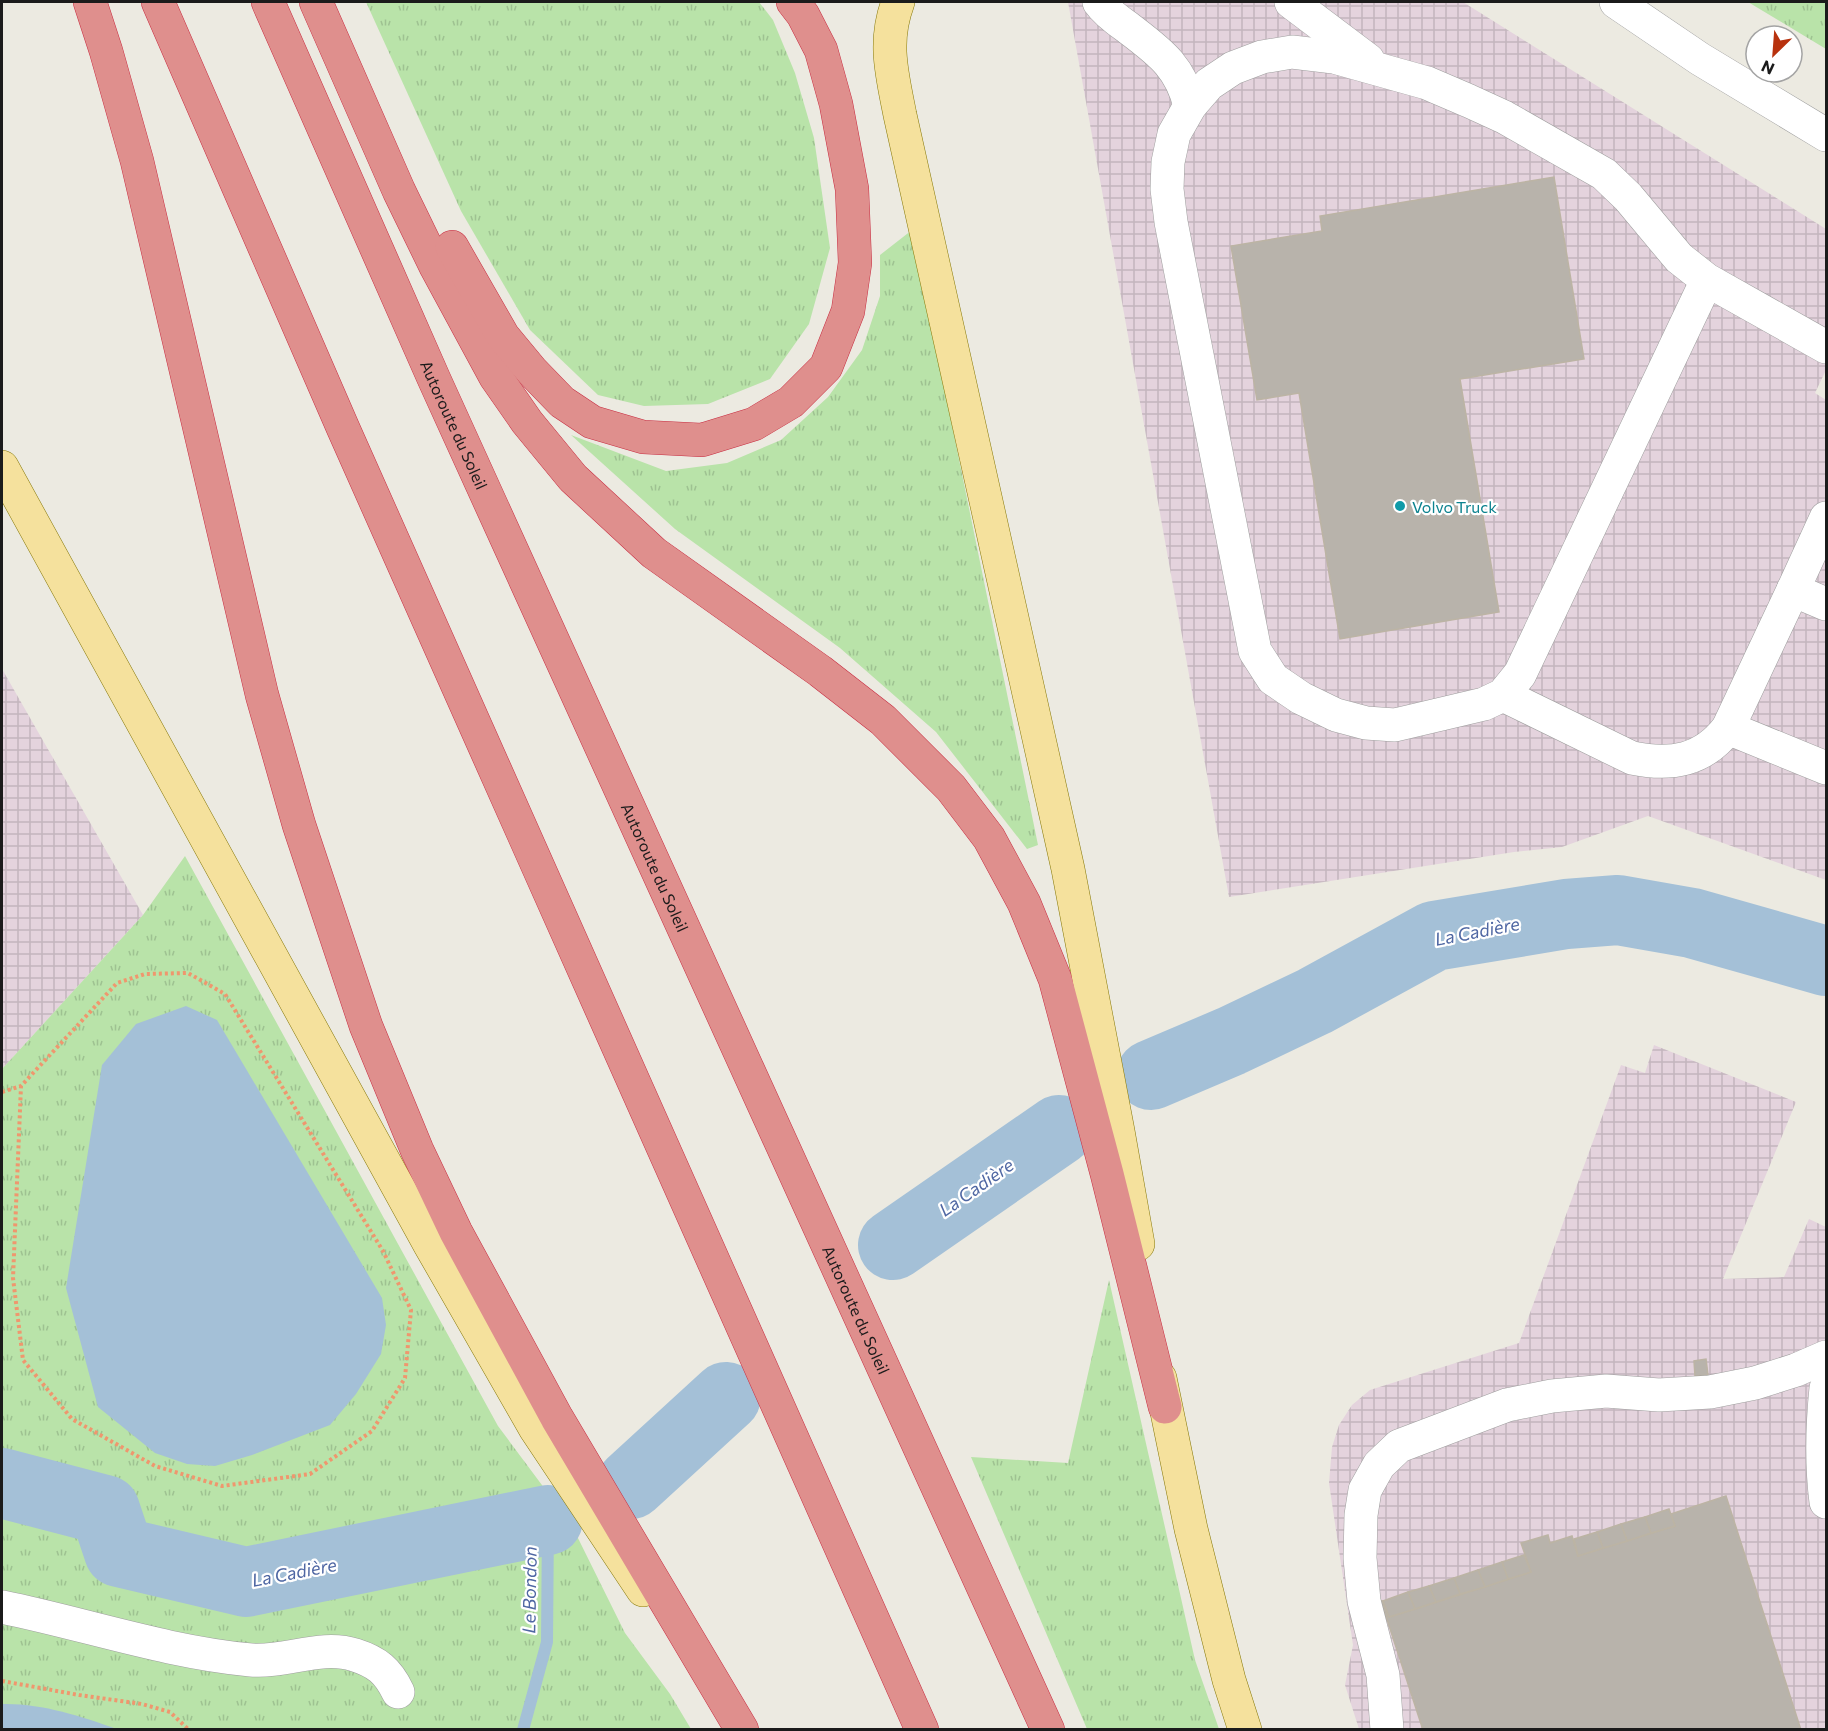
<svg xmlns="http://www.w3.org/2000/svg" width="1828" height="1731" viewBox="0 0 1828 1731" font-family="Commissioner,sans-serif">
<defs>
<pattern id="industrial-grid" width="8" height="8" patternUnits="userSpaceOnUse" patternTransform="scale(1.5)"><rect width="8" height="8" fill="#e4d3dd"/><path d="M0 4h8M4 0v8" fill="none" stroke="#c3b5bd"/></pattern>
<pattern id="grass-tufts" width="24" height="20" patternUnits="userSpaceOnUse" patternTransform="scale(1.5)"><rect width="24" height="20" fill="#b9e3a9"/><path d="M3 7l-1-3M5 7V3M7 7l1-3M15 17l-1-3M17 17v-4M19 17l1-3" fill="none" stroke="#9ec291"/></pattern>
</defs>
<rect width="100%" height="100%" fill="#eceae1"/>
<g fill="url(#industrial-grid)">
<polygon points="1068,2 1463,2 1826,229 1826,370 1815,393 1826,400 1826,880 1648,816 1562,847 1514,852 1229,897"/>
<polygon points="2,669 143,915 2,1069"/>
<polygon points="1654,1045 1796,1102 1723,1279 1784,1277 1809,1219 1826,1227 1826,1729 1359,1729 1345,1685 1353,1645 1329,1483 1332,1447 1339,1425 1352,1405 1370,1390 1519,1343 1621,1065 1645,1073"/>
</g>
<g fill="url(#grass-tufts)">
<polygon points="366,2 759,2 773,20 795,73 814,138 830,248 809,324 770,379 708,404 644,406 598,395 530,330 461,211"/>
<polygon points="1748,2 1826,2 1826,49"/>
<polygon points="912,230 1038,845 1027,849 936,732 840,648 675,529 571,435 666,471 727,463 781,440 828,397 862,350 880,296 880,255"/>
<polygon points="185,856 498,1426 571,1524 625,1633 670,1694 691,1729 2,1729 2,1069 143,915"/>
<polygon points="1109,1280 1195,1660 1219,1729 1087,1729 971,1457 1068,1463"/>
</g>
<g fill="#a4c0d7">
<polygon points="186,1006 217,1020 382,1298 386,1325 381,1354 356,1394 330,1425 252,1455 215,1466 187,1464 155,1453 98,1407 66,1288 102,1065 136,1024"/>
<path d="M2,1704c39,-1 78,12 115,25h-115z"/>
</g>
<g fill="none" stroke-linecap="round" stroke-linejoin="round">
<polyline stroke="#a4c0d7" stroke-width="12" points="523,1730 547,1642 548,1520"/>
<g stroke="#a4c0d7" stroke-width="70">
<polyline points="1151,1075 1231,1041 1315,1001 1434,936 1566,914 1618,910 1692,923 1826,961"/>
<polyline points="893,1245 1059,1130"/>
<polyline points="2,1483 105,1510 119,1552 246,1582 548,1520"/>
<polyline points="631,1484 726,1397"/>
</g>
</g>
<g fill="#b8b3ab" stroke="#bcb4a4" stroke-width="1.5">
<polygon points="1554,177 1584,359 1460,379 1499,612 1340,639 1299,393 1257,400 1231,246 1322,231 1320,216"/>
<polygon points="1706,1359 1708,1375 1695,1376 1694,1361"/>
<polygon points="1726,1496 1801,1730 1423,1730 1381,1601 1383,1601 1389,1617 1415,1609 1531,1572 1521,1543 1548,1535 1550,1543 1572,1536 1578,1556 1675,1526 1671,1514"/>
<polygon points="1669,1509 1675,1526 1651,1533 1645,1517"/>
<polygon points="1645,1517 1651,1533 1627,1541 1621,1524"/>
<polygon points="1621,1524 1627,1541 1603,1548 1597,1532"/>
<polygon points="1597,1532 1603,1548 1578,1556 1574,1539"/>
<polygon points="1524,1555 1531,1572 1508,1579 1502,1562"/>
<polygon points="1502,1562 1508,1579 1485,1587 1478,1570"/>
<polygon points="1478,1570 1485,1587 1460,1594 1454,1578"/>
<polygon points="1454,1578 1460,1594 1436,1602 1429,1586"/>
<polygon points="1429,1586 1436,1602 1415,1609 1408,1592"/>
<polygon points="1408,1592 1415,1609 1389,1617 1383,1601"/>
</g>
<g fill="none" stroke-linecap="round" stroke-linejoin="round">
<defs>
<g id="minor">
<path d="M1099,2c7,10 18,18 28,25 31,24 53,38 63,79"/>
<polyline points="1291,2 1368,60"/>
<polyline points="1616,2 1700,59 1826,135"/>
<polyline points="1707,280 1520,674 1503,695 1484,704 1395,725 1366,723 1336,715 1301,698 1273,679 1255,651 1171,222 1167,189 1168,162 1174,134 1190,106 1209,84 1233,68 1262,57 1292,52 1334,57 1427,83 1469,101 1504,117 1604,174 1628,197 1679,258 1707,280 1826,347"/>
<polyline points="1793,590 1826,518"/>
<path d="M1503,695l129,63c39,8 71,3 96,-30l65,-138 33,14"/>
<polyline points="1728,728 1826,768"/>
<path d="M1826,1388c-4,39 -5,75 0,114"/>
<path d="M2,1607c83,17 164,45 249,53 34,3 70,-16 104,-5 22,7 33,16 43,37"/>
<polyline points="1387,1730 1383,1675 1364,1601 1360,1558 1361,1515 1365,1490 1379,1465 1399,1446 1507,1405 1552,1396 1606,1391 1659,1395 1710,1392 1755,1383 1796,1370 1826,1357"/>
</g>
<g id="major">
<path d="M898,2c-15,40 -6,72 2,113l168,754 50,262 20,113"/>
<polyline points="2,467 430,1245 535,1428 643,1590"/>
<polyline points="1160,1378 1191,1529 1229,1680 1245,1730"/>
</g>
<g id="highway">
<polyline points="90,2 106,51 137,161 262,695 299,825 366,1026 417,1150 456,1232 557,1418 742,1730"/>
<polyline points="158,2 343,428 922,1730"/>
<path id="s1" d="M268,2l166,377 614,1351"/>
<polyline points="316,2 399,191 436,267 495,376 527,422 573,478 654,553 820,671 883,720 951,788 989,838 1024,903 1055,979 1107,1174 1165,1407"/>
<polyline points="452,247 503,336 532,371 562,402 592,422 643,437 702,440 754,424 791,402 826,367 848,311 855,263 852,189 836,104 821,50 803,15 793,2"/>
</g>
</defs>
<use href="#minor" stroke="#9f9f9f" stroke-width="34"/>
<use href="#major" stroke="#87790a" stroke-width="34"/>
<use href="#highway" stroke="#c82f43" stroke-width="34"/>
<g stroke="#ef976e" stroke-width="4" stroke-dasharray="3 3" stroke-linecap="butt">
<polyline points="2,1092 21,1086 117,983 145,974 188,973 225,994 383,1251 411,1310 405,1378 372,1431 310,1474 222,1486 155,1466 72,1419 23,1360 13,1278 21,1086"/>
<polyline points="2,1681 79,1695 142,1704 170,1712 189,1730"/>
</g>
<use href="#minor" stroke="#fff" stroke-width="33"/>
<use href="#major" stroke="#f5e19d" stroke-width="33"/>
<use href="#highway" stroke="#df8f8d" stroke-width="33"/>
</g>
<circle fill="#0f9aa8" stroke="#fff" stroke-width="2" cx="1400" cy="506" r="6"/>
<g text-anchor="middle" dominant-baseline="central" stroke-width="4.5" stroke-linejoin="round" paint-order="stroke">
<g font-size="16" fill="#1b1b1b" stroke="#fff">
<text stroke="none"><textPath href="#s1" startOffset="462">Autoroute du Soleil</textPath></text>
<text stroke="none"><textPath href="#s1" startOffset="948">Autoroute du Soleil</textPath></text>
<text stroke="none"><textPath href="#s1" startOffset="1434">Autoroute du Soleil</textPath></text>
</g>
<g font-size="16" fill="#0d838f" stroke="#fff" text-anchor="start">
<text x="1412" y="506">Volvo Truck</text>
</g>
<g font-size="18" font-style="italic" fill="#4f67a3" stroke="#fff">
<text transform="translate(1477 931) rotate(-11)">La Cadière</text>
<text transform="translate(976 1187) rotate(-35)">La Cadière</text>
<text transform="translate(294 1572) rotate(-11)">La Cadière</text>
<text transform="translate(529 1590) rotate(-89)">Le Bondon</text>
</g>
</g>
<rect width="1828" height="1731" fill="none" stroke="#1b1b1b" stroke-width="6"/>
<g transform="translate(1774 54) rotate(205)"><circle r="28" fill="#ffffff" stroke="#a4a4a4" stroke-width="1.5"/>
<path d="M0-4.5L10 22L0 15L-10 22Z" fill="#b8320e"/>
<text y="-9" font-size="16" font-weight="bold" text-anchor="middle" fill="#1b1b1b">N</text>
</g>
</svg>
